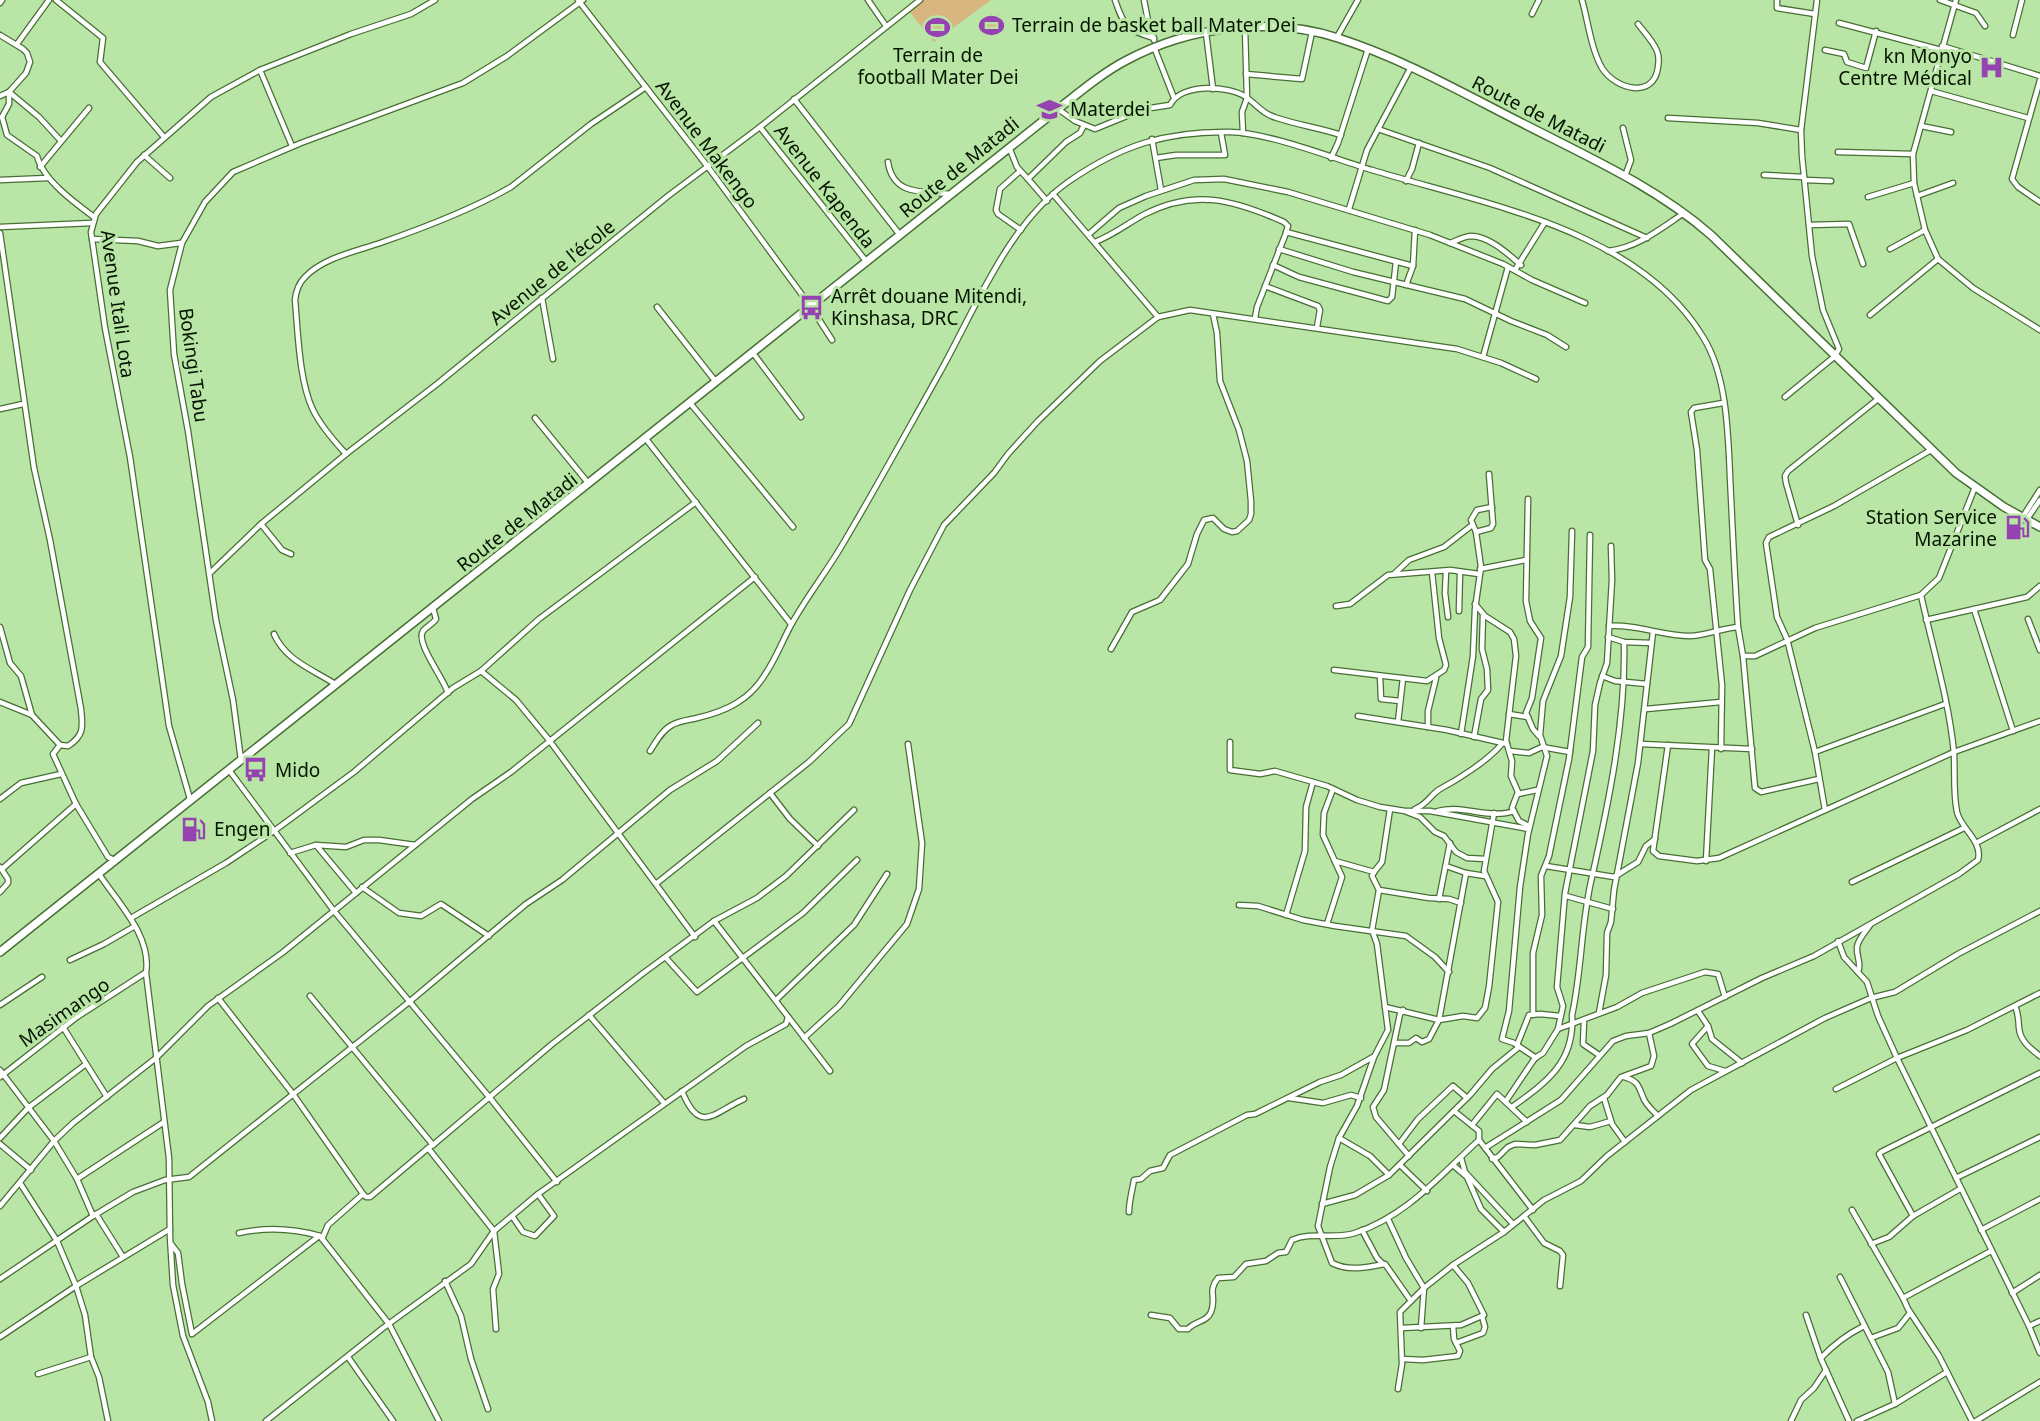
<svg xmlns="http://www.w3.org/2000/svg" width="2040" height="1421" viewBox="0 0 2040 1421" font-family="'Noto Sans',sans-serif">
<rect width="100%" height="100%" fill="#b9e6a6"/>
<g fill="#d9b580">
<polygon points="923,0 991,0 934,42 909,11"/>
<polygon points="998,13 1006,22 986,38 978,28"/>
</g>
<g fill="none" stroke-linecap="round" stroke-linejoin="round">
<defs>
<g id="minor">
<polyline points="56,0 103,38 100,62 164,137"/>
<polyline points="578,0 708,167 811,307 832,340"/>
<polyline points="868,0 886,26"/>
<path d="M1115,0c9,27 12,30 39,38"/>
<polyline points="1144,0 1149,26 1154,40"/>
<path d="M1582,0c6,21 9,49 20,68 13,21 52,32 56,-1 1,-6 1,-11 -1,-16 -4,-10 -13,-19 -19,-27"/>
<polyline points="1777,0 1777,8 1815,14"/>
<polyline points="1940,0 1976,13 1985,26"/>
<polyline points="1956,0 1913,154 1914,183 1925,230 1938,259 1973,288 2040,330"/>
<polyline points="0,3 2,0"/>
<polyline points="1532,14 1539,0"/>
<polyline points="1839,23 1941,50"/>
<polyline points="1206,33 1213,89"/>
<polyline points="0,35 23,49 27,53 30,62 26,73 9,92 9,104 2,117"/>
<polyline points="2013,35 2022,0"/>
<polyline points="1337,37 1358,0"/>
<polyline points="17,44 49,0"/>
<polyline points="1942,46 2040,76"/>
<polyline points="1154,47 1174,98"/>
<polyline points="1825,50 1844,54 1847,62 1866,68 1876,31"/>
<polyline points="260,70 292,146"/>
<polyline points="1246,74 1302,79 1312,32"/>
<polyline points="2040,80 2012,179 2018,187 2040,202"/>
<polyline points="1931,91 2028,118"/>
<polyline points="0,96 9,92 39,117 61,141"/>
<polyline points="794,99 900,235"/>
<path d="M1058,109l17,12 20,8 49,-20 26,-4c11,-22 58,-20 76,-8 11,8 17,17 31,21 21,7 43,10 64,17"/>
<path d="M2,117l5,18 30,21c6,24 38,47 57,61"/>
<polyline points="1668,118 1758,123 1801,130"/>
<polyline points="1921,126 1951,132"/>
<polyline points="760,127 866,261"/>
<polyline points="1623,128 1631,160 1625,176"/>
<polyline points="1378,129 1490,168 1647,238"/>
<polyline points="1243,133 1242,112 1247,98 1245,28"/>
<polyline points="1152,139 1161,190"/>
<polyline points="1009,147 1017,167 1028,179 1066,142 1080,133 1084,125"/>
<polyline points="1838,152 1913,154"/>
<polyline points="144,155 170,178"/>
<polyline points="1156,158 1176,155 1225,155 1221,133"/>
<polyline points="1331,158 1338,143 1368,49"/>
<path d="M888,162c5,34 34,29 62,32"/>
<polyline points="40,167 89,108"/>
<polyline points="1020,171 1000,189 996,210 998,214 1021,230"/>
<polyline points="1764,175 1804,177"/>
<polyline points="1028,179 1047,201"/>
<polyline points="0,180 48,178"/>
<polyline points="1805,180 1831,181"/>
<polyline points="1406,181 1412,169 1419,143"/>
<polyline points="1053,194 1158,317"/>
<polyline points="1917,196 1953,183"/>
<polyline points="1868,197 1914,183"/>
<polyline points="1349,209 1367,150 1411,67"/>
<polyline points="1809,225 1849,224 1863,264"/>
<polyline points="0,227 92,223"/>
<polyline points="1286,232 1413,266"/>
<path d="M0,233l34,235 16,72 31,169c2,18 3,27 -13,37l-8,-1 -7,9 23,50 32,53 6,3"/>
<polyline points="1089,234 1119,208 1146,196 1194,180 1224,179 1288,192 1430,235 1503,264 1532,280 1585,303"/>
<polyline points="92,239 138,241 158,246 181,243"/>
<path d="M1095,242c18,-7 32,-18 48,-27 52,-27 91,-15 141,7l4,4 -2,7 -29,74 -2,11"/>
<path d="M1450,243c6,-2 14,-7 22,-7 18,1 35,17 49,29"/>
<polyline points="1279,249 1353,272 1465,299 1511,321 1547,335 1566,347"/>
<polyline points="1890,249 1925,230"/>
<path d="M1608,251c29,-3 52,-22 76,-38"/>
<polyline points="1273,265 1299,277 1388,301 1392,297 1396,262"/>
<polyline points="1515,270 1545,222"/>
<polyline points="1406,285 1413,266 1415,230"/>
<polyline points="1265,286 1318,306 1320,310 1317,327"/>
<polyline points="542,298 553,359"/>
<polyline points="657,307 716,382"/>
<polyline points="1870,315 1938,259"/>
<polyline points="753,353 801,417"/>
<polyline points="1483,357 1508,267"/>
<polyline points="1785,397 1834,357 1839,349 1823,310 1812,256 1802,156 1801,130 1817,0"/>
<polyline points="690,403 793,527"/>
<polyline points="0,409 23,404"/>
<polyline points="535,418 589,484"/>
<polyline points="646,439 791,624"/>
<path d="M346,454c-13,-14 -25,-28 -33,-44 -14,-29 -15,-78 -18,-110 1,-9 3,-16 10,-23 19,-20 53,-26 78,-35 43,-15 88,-32 128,-55l80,-63 55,-37"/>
<polyline points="1528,499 1526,601 1530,621 1541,638 1532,698 1526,713 1533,729 1539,736"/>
<polyline points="2022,518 2040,490"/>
<polyline points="2027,519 2040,500"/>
<polyline points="261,524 282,550 291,554"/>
<polyline points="1798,525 1786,483 1785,476 1788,471 1878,399"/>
<polyline points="1476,532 1491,528 1493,524 1489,474"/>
<polyline points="1480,569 1526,560"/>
<polyline points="1446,571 1445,593 1448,617"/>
<polyline points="210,573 261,524 346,454 437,384 668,196 760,127 920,0"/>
<polyline points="1394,574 1409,560 1444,547 1471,526"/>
<polyline points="1475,604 1485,616 1510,632 1514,639 1516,656 1506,741 1512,761 1511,776 1518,792 1512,808 1519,821 1529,826"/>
<polyline points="1336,606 1350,604 1388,575 1450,570 1479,574"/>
<path d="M433,608l3,11c-3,5 -9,7 -13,12 -8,11 21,48 25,62"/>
<polyline points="1974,609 2013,731"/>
<polyline points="1459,611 1460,572"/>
<polyline points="2028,619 2040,650"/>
<polyline points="1926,620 2027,597 2040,586"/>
<path d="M1609,626c28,-2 53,10 81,10 12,0 34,-8 48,-9"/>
<polyline points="0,627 10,663 21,676 32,715"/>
<path d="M274,634c12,27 38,35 61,50"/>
<polyline points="1608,637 1624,642 1651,643"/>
<polyline points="1111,649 1132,612 1160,600 1188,564 1197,534 1204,520 1213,518 1224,529 1232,532 1237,531 1249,520 1251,514 1251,501 1247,461 1239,430 1220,381 1217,333 1213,314"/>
<polyline points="1743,656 1755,656 1815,628 1921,595"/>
<polyline points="1334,670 1427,681 1444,670 1446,665 1439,638 1432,572"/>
<polyline points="481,671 516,700 549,740 695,937"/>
<polyline points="1380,676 1381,699 1400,701"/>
<polyline points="1602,676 1615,681 1647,684"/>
<polyline points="0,702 32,715 60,745"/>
<polyline points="1646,709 1721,702"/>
<polyline points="1509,714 1528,717"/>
<polyline points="1358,716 1447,730 1507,744"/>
<polyline points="1398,722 1403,678"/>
<polyline points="1428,727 1428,711 1436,678"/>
<polyline points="1461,734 1473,656 1475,609 1481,567 1476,532 1471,520 1477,510 1492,507"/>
<polyline points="1474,737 1481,699 1488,690 1487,669 1482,649 1483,615"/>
<polyline points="1230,742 1230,770 1260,774 1275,771 1327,786 1357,800 1380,807 1405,811 1430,811 1529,829"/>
<polyline points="1641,744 1752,749"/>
<polyline points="1668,745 1653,851 1659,856 1697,861 1719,858 1954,752 2040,721"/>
<polyline points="1721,749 1722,685 1710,569 1705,560 1697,450 1691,412 1694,408 1723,403"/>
<path d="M650,751c6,-9 12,-21 22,-26 7,-4 17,-5 25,-7 30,-7 53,-18 69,-45 10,-15 16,-31 24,-46 15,-28 35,-53 51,-80 34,-57 66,-116 98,-173 36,-64 68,-149 129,-192 53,-37 98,-51 162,-50 40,1 102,26 142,38 111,34 266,59 331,167 27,43 25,110 28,160 2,43 4,86 7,130l5,29 12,132 6,4 58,-13"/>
<polyline points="1510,751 1529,753 1542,747 1570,752"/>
<polyline points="1815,752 1945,704"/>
<polyline points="241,760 233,700 216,620 188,431 174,354 170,290 182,243 205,202 233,172 301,143 463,83 507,56 583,0"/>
<polyline points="229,770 334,911 490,1098 557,1182"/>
<polyline points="770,793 790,819 818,846"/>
<polyline points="1518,794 1537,790"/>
<polyline points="0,799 21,783 61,774"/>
<polyline points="190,799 169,726 130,457 105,328 91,232 96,214 137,162 211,97 260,70 351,34 411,14 435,0"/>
<path d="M1415,809c13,-5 15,-14 25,-20 19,-10 47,-28 61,-44"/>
<polyline points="1825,810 1815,752 1787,639 1777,617 1766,543 1769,537 1834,506 1931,450"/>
<path d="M1438,811c24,-7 52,9 76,0"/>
<polyline points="1407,812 1420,817 1435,832 1444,836 1456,852 1467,858 1485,859"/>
<polyline points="1976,843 2040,809"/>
<polyline points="316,845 346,847 364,840 379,840 415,845"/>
<polyline points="290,853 316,845 356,893"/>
<polyline points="1335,861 1374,872"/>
<polyline points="1706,861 1712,748"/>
<polyline points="1446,866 1466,873 1485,876"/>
<polyline points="1546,866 1614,877 1638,862 1646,846 1655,839"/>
<polyline points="2,869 76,804"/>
<path d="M1374,872l-2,4 7,14 -7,40 5,14 11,86 -14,27 -17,49 -18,32 -9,29 -12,59 14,37c18,9 34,4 53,1l26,37"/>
<polyline points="1374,872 1382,862 1390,809"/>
<path d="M99,874c19,29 53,62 47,99l23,185 1,79 3,48 10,51 25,66 4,19"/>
<polyline points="1852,882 1964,828"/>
<polyline points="657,883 809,762 849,724 910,590 944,525 994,473 1008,454 1038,421 1100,361 1158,317 1190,310 1457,349 1501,363 1536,379"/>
<polyline points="362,887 399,913 421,916 441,904 489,936"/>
<polyline points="1379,890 1429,898 1449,899 1461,903"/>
<polyline points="0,892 8,883 8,879 0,867"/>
<polyline points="1566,896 1613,909"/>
<polyline points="1439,899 1450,843"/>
<polyline points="1239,905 1258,906 1303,920 1335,926 1406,936 1435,957 1449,972"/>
<polyline points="1286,915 1305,851 1306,807 1313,782"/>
<polyline points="131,918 226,863 274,831 354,772 453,688 481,671 539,619 696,502"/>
<polyline points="714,921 830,1071"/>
<polyline points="1327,924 1342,877 1323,835 1324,813 1333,789"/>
<polyline points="1838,941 1844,957 1867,982 1878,1016 1897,1058 2029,1326 2040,1353"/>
<polyline points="666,958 697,992 803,913 857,860"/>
<polyline points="70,960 104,944 135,926"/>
<path d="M1858,972c4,-10 -2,-15 -1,-25 1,-8 9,-16 13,-22"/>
<polyline points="310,996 433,1145 428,1148 494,1231 499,1274 493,1289 496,1329"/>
<polyline points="218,998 293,1094 363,1194"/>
<polyline points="776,1000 854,925 887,874"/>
<polyline points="0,1005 42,977"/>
<path d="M2015,1006c4,9 3,13 4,22 1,13 12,21 21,28"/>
<polyline points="1385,1007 1439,1020 1463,1016 1477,1018 1485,1008 1489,987 1498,902 1484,871 1494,813"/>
<polyline points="1403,1010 1400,1014 1384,1090 1373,1107 1376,1117 1409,1156"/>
<polyline points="1698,1011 1708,1026 1712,1039 1742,1063"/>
<polyline points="1599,1013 1606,975 1607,933 1611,922 1614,890 1638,763 1653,632"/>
<polyline points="589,1015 664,1103"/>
<polyline points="1533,1015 1533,953 1542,915 1541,876 1549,856 1569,759 1582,657 1588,647 1590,535"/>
<polyline points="1584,1021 1583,1044 1599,1055"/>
<polyline points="1708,1026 1692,1044 1708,1066 1725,1071"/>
<polyline points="63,1027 107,1097"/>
<polyline points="1558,1029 1617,1007 1642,993 1705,972 1718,974 1725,997"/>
<polyline points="804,1038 839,1006 907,924 919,889 922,843 908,744"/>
<polyline points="1395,1043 1409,1043 1416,1038 1422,1042 1429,1039 1439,1020 1466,873"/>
<polyline points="1517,1045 1529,1015 1540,1014 1560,1016"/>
<polyline points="1536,1058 1514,1043 1502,1039 1509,1011 1520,887 1528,834 1547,756 1540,735 1543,701 1561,656 1570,597 1572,531"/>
<polyline points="0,1070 54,1141 77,1179 93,1216"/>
<polyline points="0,1077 77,1017 145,973"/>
<path d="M1624,1077c14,4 14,8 19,20 2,7 10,14 15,19"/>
<polyline points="1836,1089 1897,1058 1967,1030 2040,993"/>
<path d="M682,1091c18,45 32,21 62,8"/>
<polyline points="1289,1098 1323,1103 1351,1095 1361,1098"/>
<polyline points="1604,1098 1612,1124 1625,1142"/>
<polyline points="1506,1101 1535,1058 1543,1053 1558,1029 1563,1006 1557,987 1565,893 1593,751 1595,705 1600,683 1607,663 1612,580 1611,546"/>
<path d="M1512,1107c35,-25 63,-45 60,-92 10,-45 9,-93 20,-138 17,-76 34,-157 32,-235"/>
<polyline points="1454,1111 1479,1131 1479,1140 1533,1210"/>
<polyline points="1472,1125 1497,1094 1527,1122"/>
<polyline points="1575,1125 1590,1127 1611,1121"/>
<polyline points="0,1138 28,1108 86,1064"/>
<polyline points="1339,1138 1370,1156 1389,1175"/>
<polyline points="0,1144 31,1170"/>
<polyline points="1399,1144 1418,1119 1453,1086 1467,1098"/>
<polyline points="433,1145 551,1045 642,974 714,921 757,898 786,876 854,810"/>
<path d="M1485,1148l76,-48 52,-59 13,-5 23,-3 21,-9 92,-46 52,-22 145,-82 19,-14c5,-19 -17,-31 -21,-48 -4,-19 -2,-40 -3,-59 -5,-53 -22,-107 -33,-158l18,-17 36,-91"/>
<polyline points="1461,1158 1465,1172 1513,1224"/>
<polyline points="1492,1159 1498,1157 1508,1147 1515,1144 1535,1145 1560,1140 1590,1106 1607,1095 1621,1077 1651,1066 1654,1056 1649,1033"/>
<polyline points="1400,1165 1427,1191"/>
<polyline points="1453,1165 1467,1177 1481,1209 1504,1232"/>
<polyline points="1956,1178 2040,1137"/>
<polyline points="77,1179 164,1122"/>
<polyline points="20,1183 57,1241 76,1286 85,1315 91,1357 99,1377 108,1421"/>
<polyline points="1322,1204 1355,1195 1389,1175 1470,1095 1492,1069 1519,1047"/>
<polyline points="0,1206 54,1141 73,1123 156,1058 208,1006 282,953 472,799 511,772 755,577"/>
<polyline points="1852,1210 1903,1298 1908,1309 1939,1356 1972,1421"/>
<path d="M1129,1212c0,-11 3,-20 5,-32l7,-1 9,-8 13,-3 7,-13 77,-40 8,-1 65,-32 21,-7 32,-18"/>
<polyline points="96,1214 123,1257"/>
<polyline points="512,1216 523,1232 535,1236 554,1216 538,1194"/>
<polyline points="1524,1216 1544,1243 1560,1251 1563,1255 1560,1286"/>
<polyline points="1913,1216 1879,1154 1881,1152 2040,1073"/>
<polyline points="1388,1219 1406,1258 1424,1288 1421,1328"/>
<polyline points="1362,1230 1377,1258 1383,1264"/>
<polyline points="1981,1230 2040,1199"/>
<path d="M239,1233c28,-6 53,-5 81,3l69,88 50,97"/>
<polyline points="322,1239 328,1225 363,1194 366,1197 370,1197 427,1149"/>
<polyline points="171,1244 178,1253 182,1284 192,1334 319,1236"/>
<polyline points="1871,1244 1889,1237 1913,1216 1960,1189"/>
<polyline points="1840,1277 1888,1372 1895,1404"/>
<polyline points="0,1279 93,1216 133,1192 165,1180 189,1177 409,1002 526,904 562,880 670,790 717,761 758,723"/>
<polyline points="445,1281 461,1316 471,1359 488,1409"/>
<polyline points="2012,1293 2040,1275"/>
<polyline points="1903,1298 1991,1251"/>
<path d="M1151,1315l19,3 9,11h9c7,-8 19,-7 23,-17 6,-14 -4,-21 7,-34l16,-1 12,-13 20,-3 12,-8 8,-1 6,-12c20,-9 42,0 63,-7 52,-17 85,-58 124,-93"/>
<polyline points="1806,1315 1821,1359 1849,1421"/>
<polyline points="2029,1326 2040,1321"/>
<polyline points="1402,1328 1461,1325 1484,1315 1468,1283 1453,1265"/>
<polyline points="0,1337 76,1286 170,1229"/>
<polyline points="1871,1338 1898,1328 1910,1313"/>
<polyline points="1456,1343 1483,1333 1485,1327 1482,1316"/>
<polyline points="348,1357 393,1421"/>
<path d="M1821,1358c12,-13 27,-24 43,-32"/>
<polyline points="1402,1359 1423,1360 1458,1356 1460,1351 1454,1339 1453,1326"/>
<polyline points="38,1374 91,1357"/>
<polyline points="1398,1389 1402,1364 1400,1312 1424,1288 1453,1265 1504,1232 1544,1200 1581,1181 1607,1156 1691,1090 1825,1018 1871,998 1895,992 1958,954 2040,911"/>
<polyline points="266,1421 383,1328 471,1264 494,1231 538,1194 746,1046 786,1024 788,1017"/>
<polyline points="1791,1421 1801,1400 1814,1388 1826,1370"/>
<polyline points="1857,1421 1895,1404 1947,1372"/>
<polyline points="1976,1421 2040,1382"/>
</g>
<path id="trunk" d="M0,952l1058,-843c22,-17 44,-36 69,-49 62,-33 143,-44 211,-22 63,20 123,54 182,84 66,34 135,64 191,113l245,238 48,34 36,20"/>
</defs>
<use href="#minor" stroke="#476f34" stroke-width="7"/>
<use href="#trunk" stroke="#476f34" stroke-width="10"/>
<use href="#minor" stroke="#fff" stroke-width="4.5"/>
<use href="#trunk" stroke="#fff" stroke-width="7"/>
</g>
<defs>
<symbol id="stadium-bare" viewBox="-9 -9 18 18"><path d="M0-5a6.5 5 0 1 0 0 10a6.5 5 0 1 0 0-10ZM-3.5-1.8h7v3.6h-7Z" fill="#9543b1" stroke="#b9e6a6" stroke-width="2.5" paint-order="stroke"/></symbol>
<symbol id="hospital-bare" viewBox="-9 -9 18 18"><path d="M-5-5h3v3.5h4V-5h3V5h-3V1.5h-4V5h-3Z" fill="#9543b1" stroke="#b9e6a6" stroke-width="2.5" paint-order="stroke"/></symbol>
<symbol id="school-bare" viewBox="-9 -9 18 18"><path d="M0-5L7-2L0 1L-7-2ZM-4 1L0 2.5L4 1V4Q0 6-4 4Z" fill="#9543b1" stroke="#b9e6a6" stroke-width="2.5" paint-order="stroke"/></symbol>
<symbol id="bus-bare" viewBox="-9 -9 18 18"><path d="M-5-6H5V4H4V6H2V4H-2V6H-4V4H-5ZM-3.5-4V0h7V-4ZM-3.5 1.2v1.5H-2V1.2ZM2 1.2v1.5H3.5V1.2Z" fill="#9543b1" stroke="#b9e6a6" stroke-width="2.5" paint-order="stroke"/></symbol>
<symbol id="fuel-bare" viewBox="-9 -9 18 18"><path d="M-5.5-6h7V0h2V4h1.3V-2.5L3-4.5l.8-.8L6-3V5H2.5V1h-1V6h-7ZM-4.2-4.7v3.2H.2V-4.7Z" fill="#9543b1" stroke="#b9e6a6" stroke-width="2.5" paint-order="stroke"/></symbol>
</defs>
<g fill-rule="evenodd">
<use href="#stadium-bare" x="974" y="8" width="35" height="35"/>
<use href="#stadium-bare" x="920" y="10" width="35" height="35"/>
<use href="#hospital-bare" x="1974" y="50" width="35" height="35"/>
<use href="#school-bare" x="1032" y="92" width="35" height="35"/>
<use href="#bus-bare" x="794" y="290" width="35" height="35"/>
<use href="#fuel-bare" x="2000" y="510" width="35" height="35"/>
<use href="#bus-bare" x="238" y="752" width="35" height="35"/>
<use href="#fuel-bare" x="176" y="812" width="35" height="35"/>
</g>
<g text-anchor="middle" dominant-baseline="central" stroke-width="6" stroke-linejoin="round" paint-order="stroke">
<g font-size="19" fill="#061501" stroke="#b9e6a6" text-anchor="start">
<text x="1012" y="25">Terrain de basket ball Mater Dei</text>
<text x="938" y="55" text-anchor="middle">Terrain de<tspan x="938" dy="22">football Mater Dei</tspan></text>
<text x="1972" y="56" text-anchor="end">kn Monyo<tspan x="1972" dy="22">Centre Médical</tspan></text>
<text x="1070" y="109">Materdei</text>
<text x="831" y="296">Arrêt douane Mitendi,<tspan x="831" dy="22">Kinshasa, DRC</tspan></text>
<text x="1997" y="517" text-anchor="end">Station Service<tspan x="1997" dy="22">Mazarine</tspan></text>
<text x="275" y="770">Mido</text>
<text x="214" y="829">Engen</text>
</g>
<g font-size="19" fill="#061501" stroke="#b9e6a6">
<text transform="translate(1539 114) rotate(27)">Route de Matadi</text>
<text transform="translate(707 144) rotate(53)">Avenue Makengo</text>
<text transform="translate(959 167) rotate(-39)">Route de Matadi</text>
<text transform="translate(825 186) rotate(52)">Avenue Kapenda</text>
<text transform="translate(552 272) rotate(-39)">Avenue de l'école</text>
<text transform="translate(118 304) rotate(82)">Avenue Itali Lota</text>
<text transform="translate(194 365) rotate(82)">Bokingi Tabu</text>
<text transform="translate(517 522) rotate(-38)">Route de Matadi</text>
<text transform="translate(64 1012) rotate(-35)">Masimango</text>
</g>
</g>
</svg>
